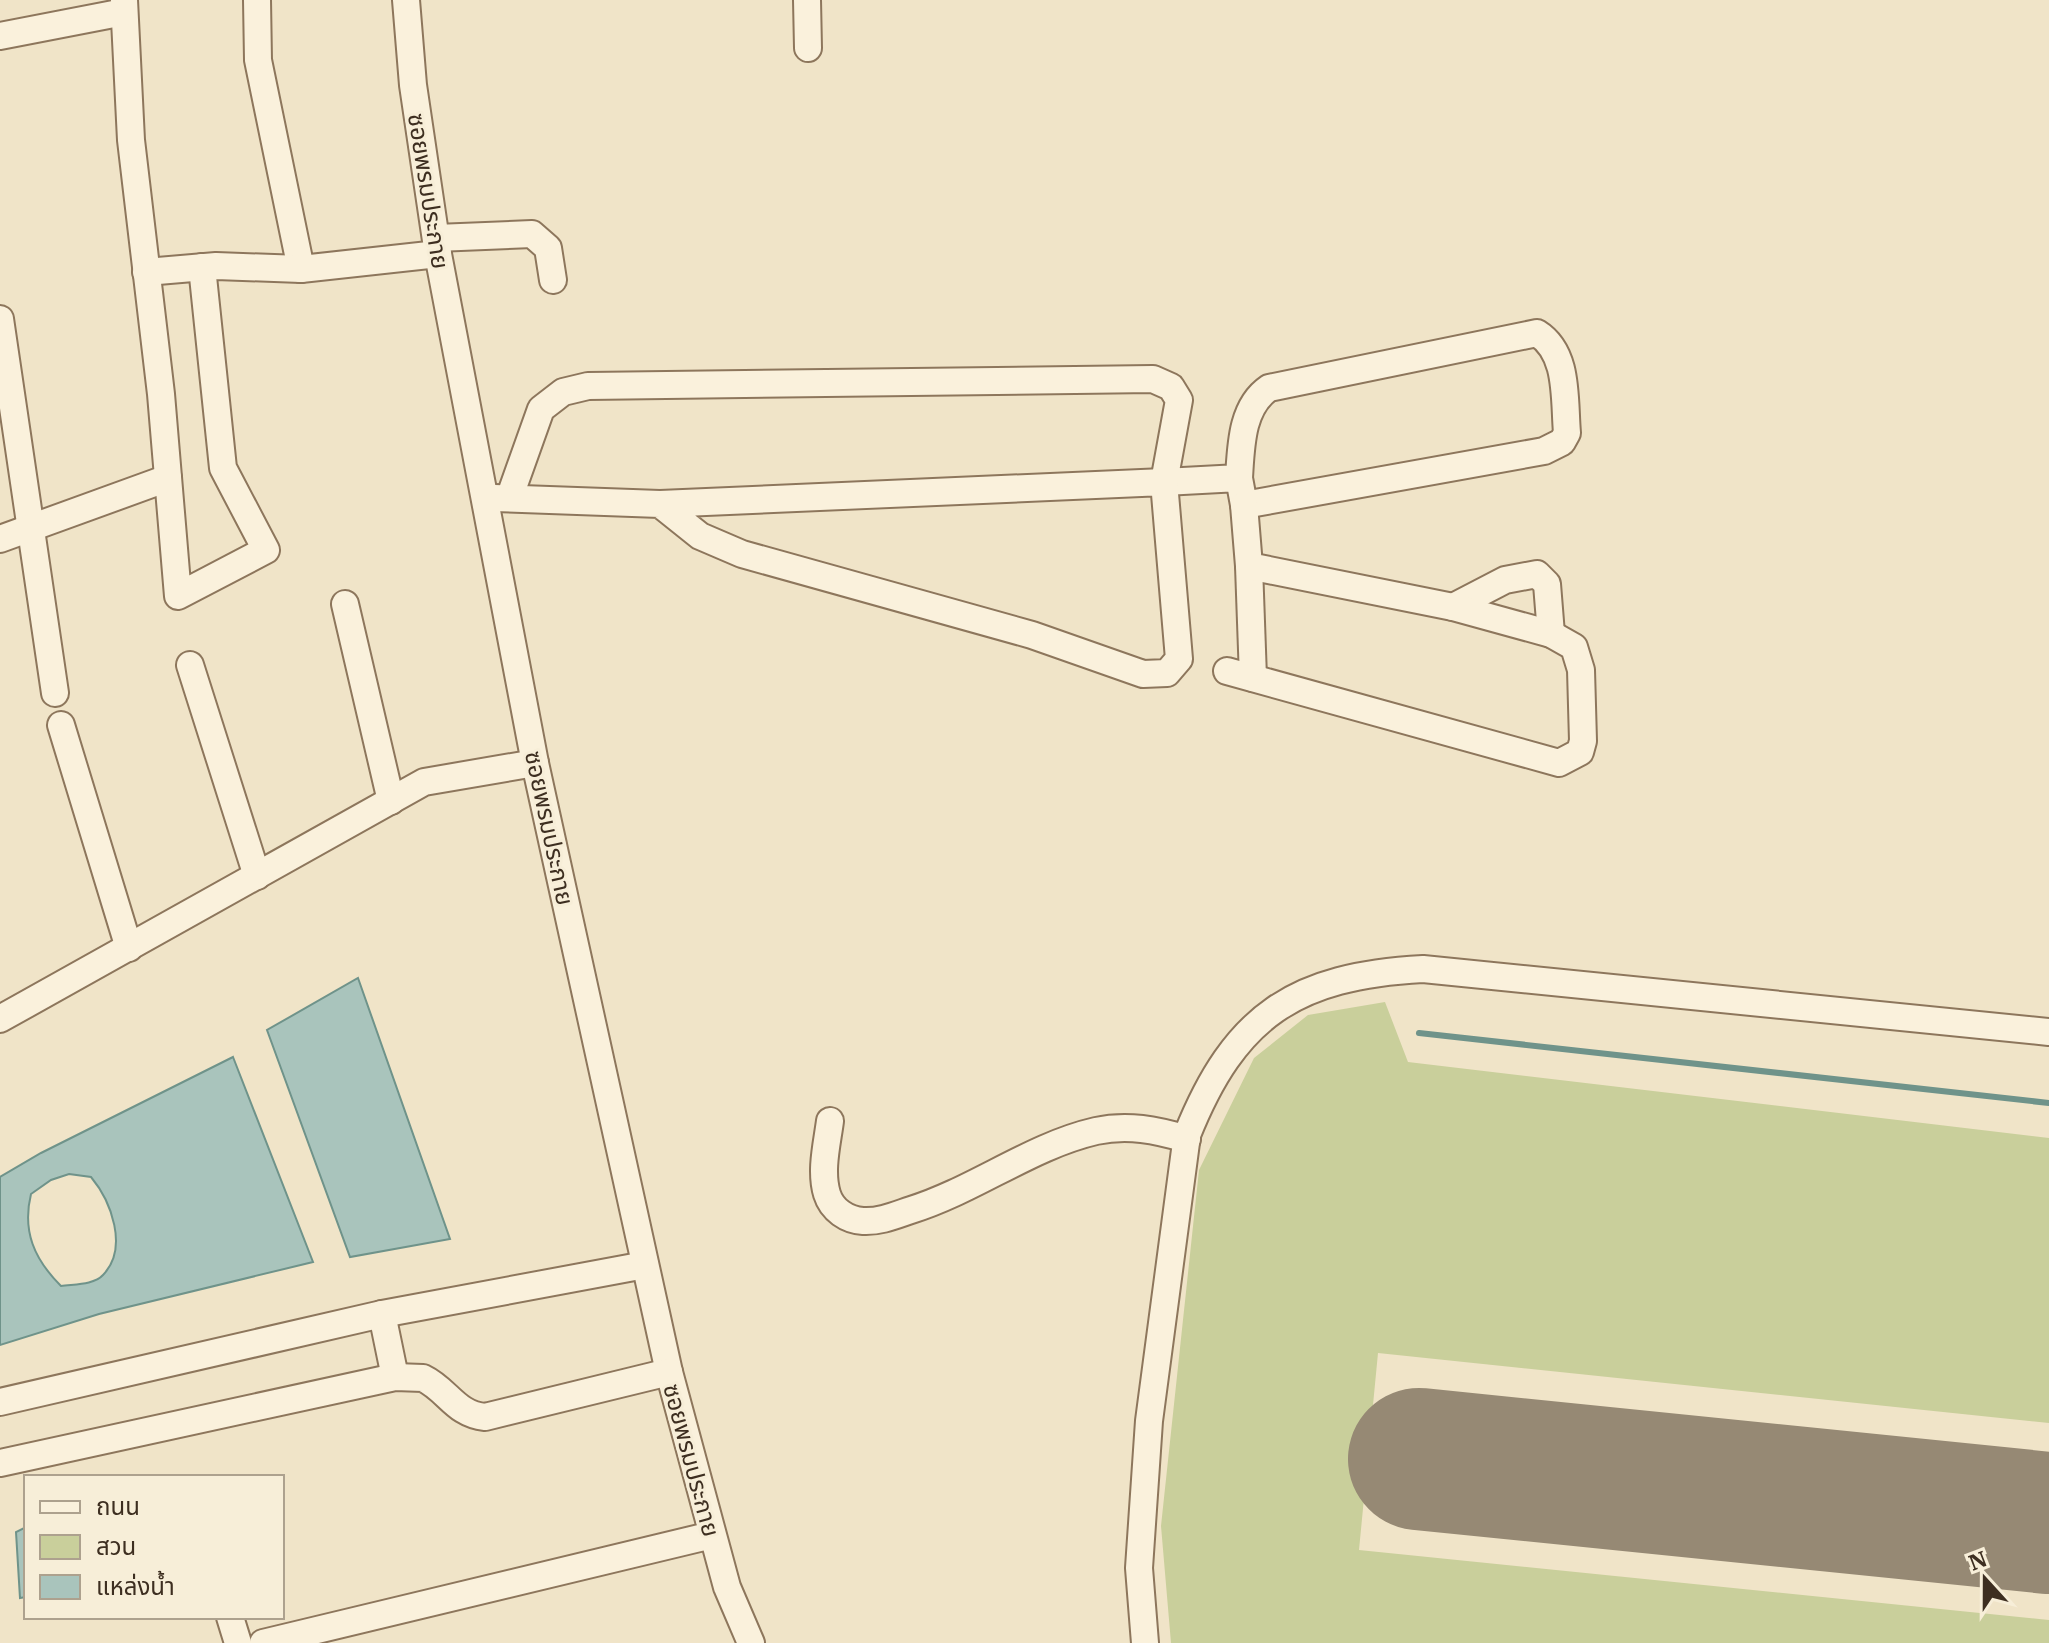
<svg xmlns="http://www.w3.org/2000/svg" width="2049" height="1643" viewBox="0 0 2049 1643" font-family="'IBM Plex Serif','Noto Sans Thai',serif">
<rect width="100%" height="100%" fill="#f0e4c8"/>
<polygon fill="#c9cf9b" points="1385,1002 1408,1062 2049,1138 2049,1423 1378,1353 1359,1550 2049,1620 2049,1643 1171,1643 1161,1526 1199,1170 1254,1058 1308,1015"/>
<g fill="#a9c4bc" stroke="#6f938a" stroke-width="2" fill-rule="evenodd">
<polygon points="358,978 450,1239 350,1257 267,1030"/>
<path d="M233,1057l80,205 -214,52 -99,31v-168l41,-24zM69,1174l22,3c20,24 38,71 12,98 -9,10 -29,9 -42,11 -27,-27 -39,-55 -30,-92l20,-14z"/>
<polygon points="26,1527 26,1597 20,1598 16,1532"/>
</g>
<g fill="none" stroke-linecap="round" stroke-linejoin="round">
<polyline stroke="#6f938a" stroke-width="6" points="1419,1033 2049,1103"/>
<polyline stroke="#968974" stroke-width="142" points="1419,1459 2049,1523"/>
<defs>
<g id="minor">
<polyline points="124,0 131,140 161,394 178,596 266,550 223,468 202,267"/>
<polyline points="257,0 258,60 301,269"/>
<polyline points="406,0 413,85 438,254 535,763 669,1372 727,1587 751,1643"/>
<polyline points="807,0 808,48"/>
<polyline points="0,36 124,12"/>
<polyline points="436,238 532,234 548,248 553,280"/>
<polyline points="146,272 216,266 301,269 438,254"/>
<polyline points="0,319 55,693"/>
<path d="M510,496l31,-87 22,-17 25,-6 565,-7 18,8 8,13 -15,82 75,-4c2,-31 2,-71 30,-90l268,-55c32,20 27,66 30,100l-5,9 -18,9 -300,54 -5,-27"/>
<polyline points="494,498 660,504 1164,482 1179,659 1167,673 1143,674 1032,635 742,554 700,536 660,504"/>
<polyline points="0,539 168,478"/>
<polyline points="1249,566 1253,678"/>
<polyline points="345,604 391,801"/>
<polyline points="1453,607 1505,580 1537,574 1547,584 1551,634"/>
<polyline points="190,665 257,876"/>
<polyline points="1227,671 1559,763 1580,752 1583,741 1581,670 1574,647 1551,634 1453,607 1249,566 1244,505"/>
<polyline points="61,725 129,948"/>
<polyline points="0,1019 424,782 535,763"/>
<path d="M830,1121c-3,23 -10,50 -3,73 5,16 20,26 36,27 17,1 33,-6 48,-11 64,-20 120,-64 185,-79 32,-7 60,-1 91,8"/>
<polyline points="382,1314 395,1377"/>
<polyline points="0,1402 382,1314 645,1265"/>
<path d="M0,1463l395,-86 28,1c25,12 32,36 62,39l184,-45"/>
<polyline points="230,1617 238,1643"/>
<polyline points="263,1643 712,1535"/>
<path d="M1145,1643l-6,-75 10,-147 38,-286c48,-120 108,-159 236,-166l626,63"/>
</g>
</defs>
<use href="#minor" stroke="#8d765c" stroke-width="30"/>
<use href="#minor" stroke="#faf1dc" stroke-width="26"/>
</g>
<g text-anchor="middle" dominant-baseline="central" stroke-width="6" stroke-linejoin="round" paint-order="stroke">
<g font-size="24" fill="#3d2e20" stroke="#f7eed8">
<text transform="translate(429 191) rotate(81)">ซอยพรมประกาย</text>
<text transform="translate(550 828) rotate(78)">ซอยพรมประกาย</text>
<text transform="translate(692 1460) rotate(75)">ซอยพรมประกาย</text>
</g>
</g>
<rect x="24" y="1475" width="260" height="144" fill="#f7eed8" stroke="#ada18e" stroke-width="2"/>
<rect x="40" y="1501" width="40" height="12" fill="#faf1dc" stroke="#ada18e" stroke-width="2"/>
<text x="96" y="1515" font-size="24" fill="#3d2e20">ถนน</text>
<rect x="40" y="1535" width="40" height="24" fill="#c9cf9b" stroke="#ada18e" stroke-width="2"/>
<text x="96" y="1555" font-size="24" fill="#3d2e20">สวน</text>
<rect x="40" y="1575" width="40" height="24" fill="#a9c4bc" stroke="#ada18e" stroke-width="2"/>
<text x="96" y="1595" font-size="24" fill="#3d2e20">แหล่งน้ำ</text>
<g transform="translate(1985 1579) rotate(339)" stroke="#f7eed8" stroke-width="6" paint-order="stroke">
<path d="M0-6L14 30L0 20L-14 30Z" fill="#3d2e20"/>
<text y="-12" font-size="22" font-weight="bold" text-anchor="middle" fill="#3d2e20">N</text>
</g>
</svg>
